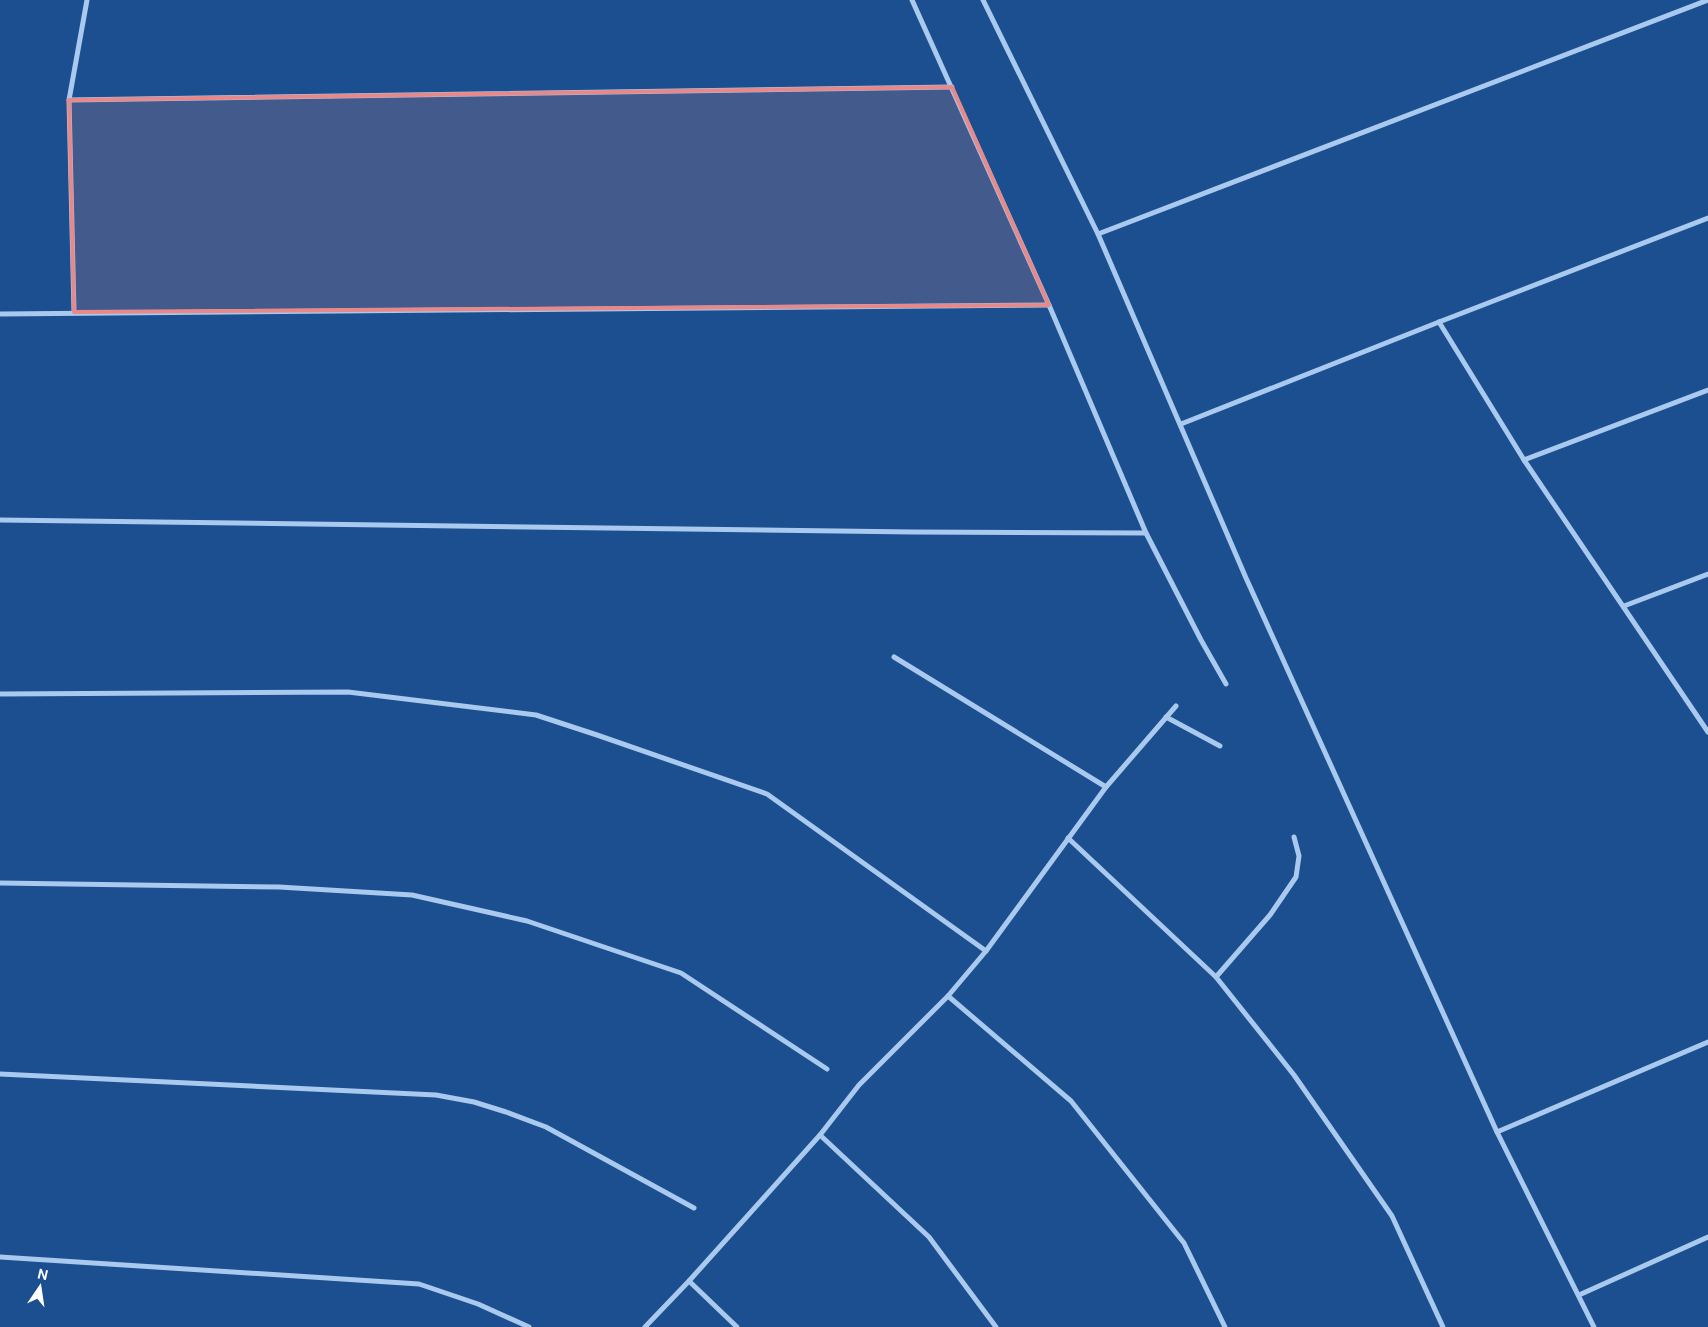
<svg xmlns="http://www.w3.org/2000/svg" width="1708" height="1327" viewBox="0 0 1708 1327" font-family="'DM Sans',sans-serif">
<rect width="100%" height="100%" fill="#1b4f8f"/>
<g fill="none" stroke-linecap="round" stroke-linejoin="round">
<g stroke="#a9c9ee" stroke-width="5">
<polyline points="912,0 1049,305 1146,533 1201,640 1226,684"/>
<polyline points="983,0 1098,234 1246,578 1497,1132 1594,1327"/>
<polyline points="69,100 952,87"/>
<polyline points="1098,234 1708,0"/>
<polyline points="74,312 69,100 87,0"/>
<polyline points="0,314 1049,305"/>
<polyline points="1439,322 1524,460 1708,732"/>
<polyline points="1181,424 1439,322 1708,218"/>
<polyline points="1524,460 1708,390"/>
<polyline points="0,520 913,532 1146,533"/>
<polyline points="1624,606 1708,574"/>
<polyline points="894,657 1106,787"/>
<polyline points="0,694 348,692 536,715 597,735 767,794 986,951"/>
<polyline points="1166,717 1220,746"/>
<polyline points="1068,838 1216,977 1294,1075 1392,1216 1443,1327"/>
<polyline points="0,883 279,887 412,895 527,921 681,973 827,1069"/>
<polyline points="1216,977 1270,915 1296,877 1299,856 1294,837"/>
<polyline points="948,996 1071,1101 1184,1243 1225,1327"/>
<polyline points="0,1074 436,1095 474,1102 506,1112 546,1127 694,1208"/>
<polyline points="1497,1132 1708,1042"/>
<polyline points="820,1135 929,1237 996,1327"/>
<polyline points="0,1257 419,1284 478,1304 529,1327"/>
<polyline points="689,1281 737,1327"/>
<polyline points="1579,1295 1708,1237"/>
<polyline points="645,1327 689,1281 820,1135 859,1085 948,996 986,951 1106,787 1176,706"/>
</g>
</g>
<path fill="#e88989" fill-opacity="0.2" stroke="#e88989" stroke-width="4" stroke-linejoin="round" d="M952,87l97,218 -975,7 -5,-212z"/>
<g transform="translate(40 1287) rotate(13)" stroke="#1b4f8f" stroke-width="4" paint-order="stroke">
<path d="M0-4L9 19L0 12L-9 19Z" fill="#ffffff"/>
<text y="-8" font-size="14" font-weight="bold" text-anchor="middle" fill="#ffffff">N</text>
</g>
</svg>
